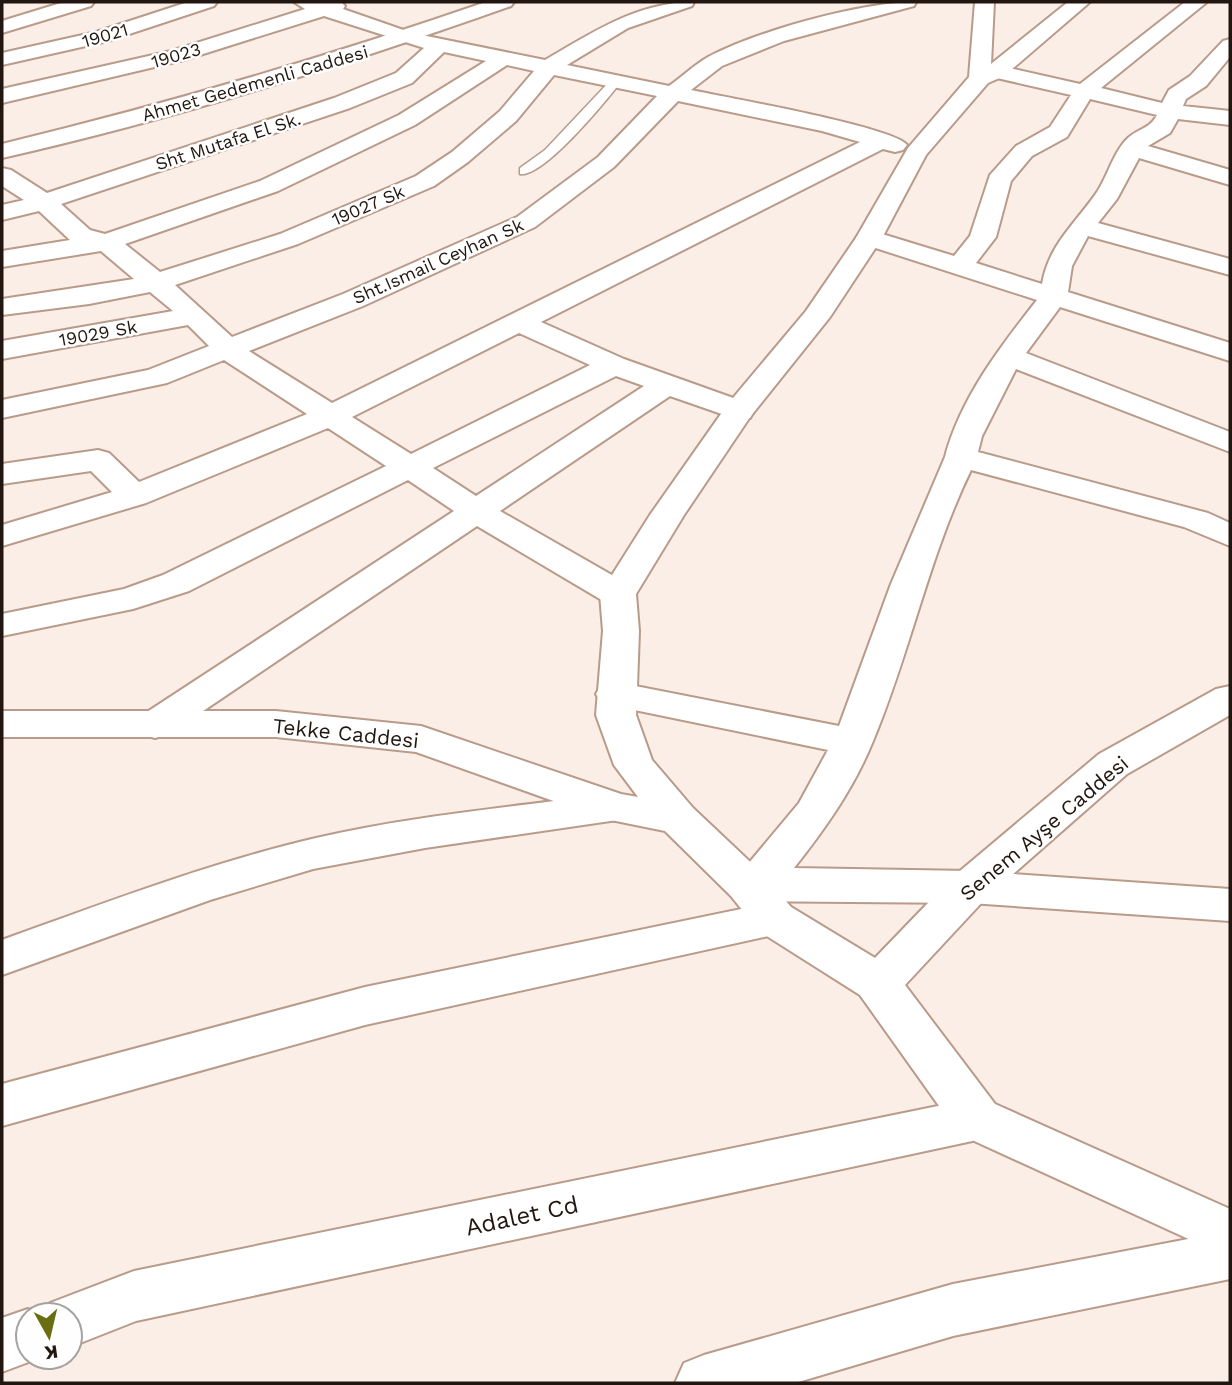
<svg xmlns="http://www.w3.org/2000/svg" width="1232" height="1385" viewBox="0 0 1232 1385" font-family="'Work Sans',sans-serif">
<rect width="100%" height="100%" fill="#fbeee7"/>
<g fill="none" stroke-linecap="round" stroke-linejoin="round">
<defs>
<path id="service" d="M610,81l10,2c-15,19 -77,95 -100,91v-6l25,-18z"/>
<g id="minor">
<polygon points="64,2 94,2 91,6 2,33 2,21"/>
<polygon points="188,2 217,2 214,6 108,41 2,65 2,53 96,32"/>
<path d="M294,2h47l4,4 -2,3 69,24 133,27c48,-28 93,-58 149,-58l-2,4 -64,22 -61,37 102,21c13,-9 25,-21 39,-29 49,-26 154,-55 208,-55l-2,4 -130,35 -62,25 -31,24c33,7 203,37 216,55l-4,5 -8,2 -12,-3 -342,173 83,37 126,45 4,7 -4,7 -11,2 -69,-24 -170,115 131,75 5,8 -5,8 -13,3 -13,-3 -128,-76 -308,208 -14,4 -14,-4 -6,-9 6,-9 313,-205 -46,-31 -219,111 -56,18 -131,27v-22l122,-25 39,-14 223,-109 -58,-38 -182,75 -144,43v-21l110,-33 -21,-21 -89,13v-20l96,-14 11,3 30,29 168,-68 -83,-54 -57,23 -165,35v-18l146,-30 61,-24 -21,-21 -186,34v-18l171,-30 -23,-19 -61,12 -87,11v-16l132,-20 -33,-28 -99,16v-16l68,-11 -31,-29 -37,9v-15l22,-5 -22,-14v-18l9,2 36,23 287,-95 62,-25 28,-25 -100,-32 -140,44 -182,43v-14l169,-38 134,-42zM444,52l42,9 -87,54 -139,66 -155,53 -15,-4 -29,-26 289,-96 62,-25zM507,65l27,6 -34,40 -48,41 -36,24 -136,58 -120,38 -35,-28 153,-53 137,-66zM554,75l103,21 -59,61 -81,60 -174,77 -111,43 -57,-52 123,-41 136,-58 34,-24 48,-41zM678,101l144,30 38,11 -528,261 -83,-52 114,-45 172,-79 79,-60zM519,333l71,32 -179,89 -59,-37zM616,376l28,10 -168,110 -43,-28z"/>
<path d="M1185,2h22l-106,86 61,15 7,-13 21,-14 33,-35 7,-2v18l-24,29 -20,13 -3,7 47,5v14l-52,-6 -8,14 -22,13 82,24v15l-91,-27 -22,41 -19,24 132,36v16l-142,-39 -16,30 -4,26 162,51v18l-170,-54 -34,46 204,79v20l-214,-83 -34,67 -4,16 230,61 22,10v23l-46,-19 -213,-57c-42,86 -61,183 -98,271 -19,47 -48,88 -79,127l176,3 260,18v32l-260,-18 -223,-2 -16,-5 -6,-11 6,-11 12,-4 56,-67 29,-53 -213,-44 -14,-3 -5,-9 5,-9 14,-3 224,44 52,-142 54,-127c15,-58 55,-110 92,-157l-177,-57 -4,-5 4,-5 9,-3 85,26 16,-20 20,-61 26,-29 34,-19 21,-32 -83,-19 -3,-5 3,-5 8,-1 84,19zM1090,99l67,16c-7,14 -18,13 -29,23 -15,14 -21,41 -33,57 -22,31 -46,50 -53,89l-66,-21 20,-26 15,-56 21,-25 35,-19z"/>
<path d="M616,793l15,5 6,10 -6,10 -206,30 -112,21 -103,31 -208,75v-35c103,-37 207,-77 314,-102 99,-23 200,-31 300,-45z"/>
<polygon points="775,902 791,907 797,919 791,931 365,1025 2,1126 2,1084 365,987"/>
<polygon points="977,1098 995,1104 1002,1119 995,1134 977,1140 136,1321 70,1347 70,1315 45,1315 50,1303 134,1271"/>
<polygon points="1230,1231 1230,1279 953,1336 795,1383 675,1383 684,1363 704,1355 953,1284"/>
<polygon points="28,1309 42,1315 28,1315 28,1357 42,1357 2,1372 2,1318"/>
</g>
<g id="tertiary">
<path d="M486,2h28l-3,4c-167,59 -336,113 -509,152v-14c164,-40 325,-87 484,-142z"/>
<polygon points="975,2 994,2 991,64 1068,2 1090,2 1004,76 988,83 926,155 882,238 830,317 750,417 684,515 636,594 639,631 636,715 652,760 693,808 763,874 791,907 875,958 954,876 1099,754 1216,689 1230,686 1230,715 1127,774 986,898 905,985 995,1104 1230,1209 1230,1258 959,1134 860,995 759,931 731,896 665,831 601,818 416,752 276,737 2,737 2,711 276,711 421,726 621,794 638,797 614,765 596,715 603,631 600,594 650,515 728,404 806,311 856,238 908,148 969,77"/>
</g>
</defs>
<use href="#service" stroke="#b89b8a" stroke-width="3"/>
<use href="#minor" stroke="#b89b8a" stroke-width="4"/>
<use href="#tertiary" stroke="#b89b8a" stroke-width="4"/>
<use href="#service" fill="#fff" fill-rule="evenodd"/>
<use href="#minor" fill="#fff" fill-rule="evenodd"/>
<use href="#tertiary" fill="#fff" fill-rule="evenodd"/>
</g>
<g text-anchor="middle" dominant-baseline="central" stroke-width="5" stroke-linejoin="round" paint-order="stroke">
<g font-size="18" fill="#211710" stroke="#fefefe">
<text transform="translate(105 35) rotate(-16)">19021</text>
<text transform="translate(176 55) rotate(-16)">19023</text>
<text transform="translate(255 83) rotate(-16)">Ahmet Gedemenli Caddesi</text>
<text transform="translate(228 141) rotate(-18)">Sht Mutafa El Sk.</text>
<text transform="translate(368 205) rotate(-23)">19027 Sk</text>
<text transform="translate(438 261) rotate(-24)">Sht.Ismail Ceyhan Sk</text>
<text transform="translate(98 333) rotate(-10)">19029 Sk</text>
</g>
<g font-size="21" fill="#211710" stroke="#fefefe">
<text transform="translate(346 733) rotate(6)">Tekke Caddesi</text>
<text transform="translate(1044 828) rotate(-40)">Senem Ayşe Caddesi</text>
</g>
<g font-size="24" fill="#211710" stroke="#fefefe">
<text transform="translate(522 1216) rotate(-12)">Adalet Cd</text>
</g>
</g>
<rect width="1232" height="1385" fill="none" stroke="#211710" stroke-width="7"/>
<g transform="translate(49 1336) rotate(172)"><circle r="33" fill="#fefefe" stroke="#a6a29f" stroke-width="2"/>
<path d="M0-5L12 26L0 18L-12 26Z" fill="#6a6e12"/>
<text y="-10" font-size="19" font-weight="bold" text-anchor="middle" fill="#211710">K</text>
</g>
</svg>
